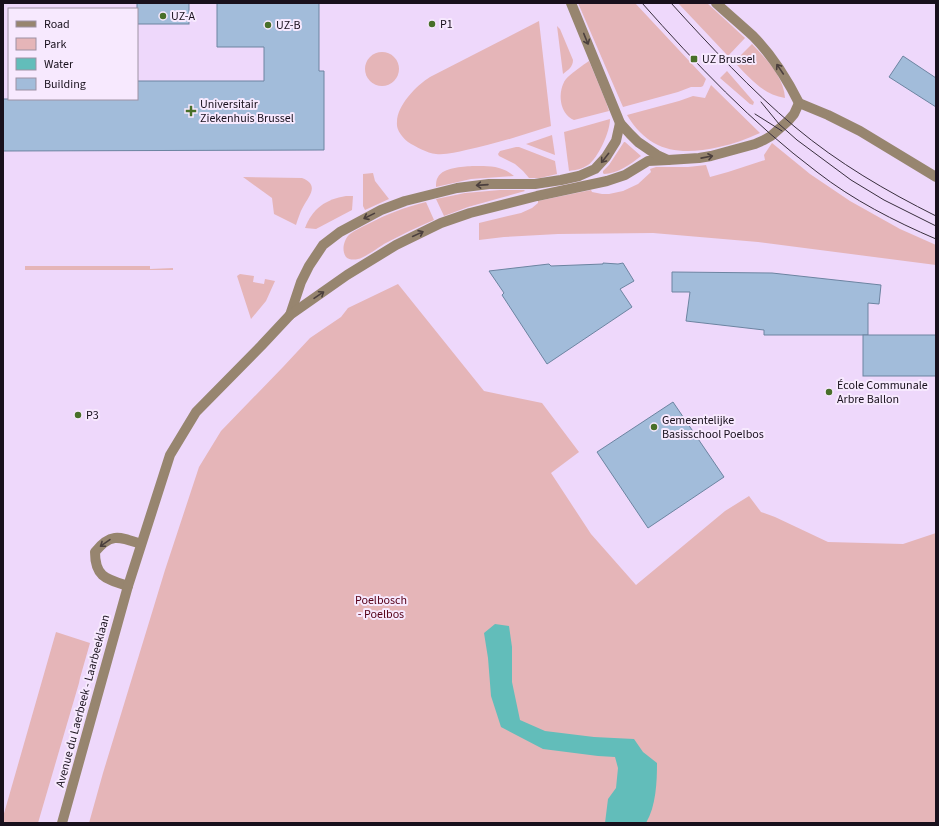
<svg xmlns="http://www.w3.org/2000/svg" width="939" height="826" viewBox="0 0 939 826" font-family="'Source Sans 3',sans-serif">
<rect width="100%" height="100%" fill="#eed8fb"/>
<g fill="#e5b5b8">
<polygon points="578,3 635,3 706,79 703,86 701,87 691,87 678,92 623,107"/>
<polygon points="678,3 707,3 745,38 728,56"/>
<path d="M539,21l12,105c-28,9 -56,18 -85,24 -9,2 -20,5 -30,4 -9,-1 -20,-7 -28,-12 -6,-5 -12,-12 -11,-20 0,-17 20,-37 33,-45z"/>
<path d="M557,26l3,3 13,31c0,7 -5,10 -10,14z"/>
<path d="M752,44c14,15 32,33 33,54 -23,-4 -35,-20 -51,-36z"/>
<circle cx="382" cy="69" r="17"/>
<path d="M589,61l17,41 3,9 -35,9c-15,-6 -17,-29 -8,-41 4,-5 17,-14 23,-18z"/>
<polygon points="727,71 753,101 754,102 753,105 750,104 720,78"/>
<path d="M711,85l49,48c-13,6 -27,11 -41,14 -39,9 -70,5 -92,-32l52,-14 14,-5 12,2z"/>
<path d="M610,119c0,13 -12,39 -22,46 -6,4 -12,5 -19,6l-5,-39z"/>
<polygon points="552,135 555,155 526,144"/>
<path d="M624,142h1l16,14c-10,8 -24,18 -37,18l-1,-1v-2l6,-6z"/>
<polygon points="772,143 810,174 850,201 900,229 936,245 936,265 758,242 653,233 558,234 504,237 479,240 479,223 521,213 532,208 538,203 538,201 591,190 592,192 602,194 609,194 623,191 638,184 651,172 650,169 656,167 688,167 706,165 710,177 728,172 765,160 764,155"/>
<polygon points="516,147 519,147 555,161 557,174 540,178 529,178 523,171 515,164 499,156 498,154 500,151"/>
<path d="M472,166c16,0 29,-1 42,10l-43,3 -35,8c0,-4 0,-7 2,-10 6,-10 24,-10 34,-11z"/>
<polygon points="373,173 375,181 389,199 365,210 363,206 363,174"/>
<path d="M243,177l59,1c18,7 7,18 1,29 -3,5 -5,12 -7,18l-22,-11 -2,-16z"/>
<polygon points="500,190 524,190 525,191 468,207 444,216 436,199 465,193"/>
<path d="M346,196h7l-1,14 -36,19 -11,-1c7,-19 21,-29 41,-32z"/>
<path d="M426,202l8,18c-17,7 -33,15 -50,24 -6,4 -20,14 -26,15 -4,1 -9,1 -12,-2 -5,-7 -2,-18 4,-23 5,-4 12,-7 18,-10 19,-10 37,-17 58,-22z"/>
<polygon points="25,266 150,266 150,269 173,268 173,270 25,270"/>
<polygon points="240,274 254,276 253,282 264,284 265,279 275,281 266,301 251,319 237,276"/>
<polygon points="398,284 484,391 542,403 579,452 551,473 591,534 636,585 725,511 749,496 761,512 775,517 828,542 903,544 936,533 936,823 89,823 103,773 165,570 199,467 221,431 283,367 310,338 341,317 348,308"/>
<polygon points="56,632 90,643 80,678 79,683 38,823 3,823 3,817"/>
</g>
<path fill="#62bdba" d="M495,624l14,2 3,21v35l8,38 25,11 49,6 40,2 9,13 14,11c0,19 -1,43 -11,60h-41l3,-24 8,-11 2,-20 -3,-11 -17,-1 -55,-7 -42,-22 -10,-31 -3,-38 -4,-25z"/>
<g fill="#a2bcda" stroke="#6c84a1">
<rect x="137" y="3" width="52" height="21"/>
<polygon points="217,3 319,3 319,71 324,71 324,150 3,151 3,99 137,99 137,81 264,81 264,47 217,47"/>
<polygon points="903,56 936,78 936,107 889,77"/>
<polygon points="603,263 618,264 623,263 634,281 620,289 632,307 547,364 502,295 504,293 489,271 549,264 551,266 603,264"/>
<polygon points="672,272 772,273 881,285 879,304 868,303 868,335 764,335 764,330 686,321 690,292 672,292"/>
<rect x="863" y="335" width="73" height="41"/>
<polygon points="673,402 724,477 648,528 597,452"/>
</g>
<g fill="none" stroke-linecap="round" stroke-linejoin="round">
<g stroke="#97856f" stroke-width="10">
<polyline points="290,315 301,282 309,266 323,245 340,232 381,210 405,201 457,188 489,184 535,184 561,180 579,176 595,169 606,157 616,141 620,123"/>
<path d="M128,586c-22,-7 -33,-9 -33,-34 16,-20 25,-15 46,-8"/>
<polyline points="62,823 128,586 170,455 196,412 261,346 290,315 347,275 396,245 441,223 470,213 537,196 607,181 625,175 648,161 668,160"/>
</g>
<g stroke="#97856f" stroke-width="10">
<polyline points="571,3 620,123 630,134 638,142 657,155 668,160 699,158 711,156 755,144 764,140 771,136 788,121 794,114 799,103"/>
<path d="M716,3c12,11 25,22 37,33 20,20 34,43 46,67l29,12 32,16 76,46"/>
</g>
<g stroke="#382e3d" stroke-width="1">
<path d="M642,3c54,61 110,120 175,169 36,28 77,49 119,67"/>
<path d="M671,3c39,43 80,87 124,124 43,36 91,64 141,89"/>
<polyline points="761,102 779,124 797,140 851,180 884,200 936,226"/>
<polyline points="755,114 782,131"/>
</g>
</g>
<defs><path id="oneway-shaft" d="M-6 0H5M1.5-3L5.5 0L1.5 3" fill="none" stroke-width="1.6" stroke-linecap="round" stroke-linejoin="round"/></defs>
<g stroke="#4b3f3d">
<use href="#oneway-shaft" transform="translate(586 39) rotate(68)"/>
<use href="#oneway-shaft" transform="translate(780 69) rotate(-124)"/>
<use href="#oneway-shaft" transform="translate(707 157) rotate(-11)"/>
<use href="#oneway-shaft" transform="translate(605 158) rotate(128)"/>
<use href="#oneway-shaft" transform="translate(482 185) rotate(176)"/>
<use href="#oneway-shaft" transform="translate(369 216) rotate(154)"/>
<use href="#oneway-shaft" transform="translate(418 234) rotate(-25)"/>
<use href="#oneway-shaft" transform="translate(319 295) rotate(-34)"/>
<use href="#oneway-shaft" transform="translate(105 543) rotate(145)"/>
</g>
<g fill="#486f29" stroke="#f7e9fe" stroke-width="1.5">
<circle cx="163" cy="16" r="4"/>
<circle cx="432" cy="24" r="4"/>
<circle cx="268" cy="25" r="4"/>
<rect x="690" y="55" width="8" height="8" rx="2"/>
<path d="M189 105h4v4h4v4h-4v4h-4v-4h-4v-4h4z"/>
<circle cx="829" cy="392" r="4"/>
<circle cx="78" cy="415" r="4"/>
<circle cx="654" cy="427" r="4"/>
</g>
<g text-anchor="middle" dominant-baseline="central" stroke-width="4" stroke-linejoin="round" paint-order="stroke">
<g font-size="12" fill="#18101c" stroke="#f7e9fe" text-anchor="start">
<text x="171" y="16">UZ-A</text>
<text x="440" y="24">P1</text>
<text x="276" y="25">UZ-B</text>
<text x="702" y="59">UZ Brussel</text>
<text x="200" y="104">Universitair<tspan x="200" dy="14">Ziekenhuis Brussel</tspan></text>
<text x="837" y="385">École Communale<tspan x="837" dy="14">Arbre Ballon</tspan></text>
<text x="86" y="415">P3</text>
<text x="662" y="420">Gemeentelijke<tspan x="662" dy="14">Basisschool Poelbos</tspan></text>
</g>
<g font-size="12" fill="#550018" stroke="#f7e9fe">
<text x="381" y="600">Poelbosch<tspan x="381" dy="14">- Poelbos</tspan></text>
</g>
<g font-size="12" fill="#18101c" stroke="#f7e9fe">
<text transform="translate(83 701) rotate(-75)">Avenue du Laerbeek - Laarbeeklaan</text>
</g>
</g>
<rect width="939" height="826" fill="none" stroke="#18101c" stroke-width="8"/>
<rect x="8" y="8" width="130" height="92" fill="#f7e9fe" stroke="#9e92a4"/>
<rect x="16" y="21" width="20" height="6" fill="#97856f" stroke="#9e92a4"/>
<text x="44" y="28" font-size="12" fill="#18101c">Road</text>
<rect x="16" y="38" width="20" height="12" fill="#e5b5b8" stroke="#9e92a4"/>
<text x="44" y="48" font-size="12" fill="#18101c">Park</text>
<rect x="16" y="58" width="20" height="12" fill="#62bdba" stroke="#9e92a4"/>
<text x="44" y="68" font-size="12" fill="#18101c">Water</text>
<rect x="16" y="78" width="20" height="12" fill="#a2bcda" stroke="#9e92a4"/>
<text x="44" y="88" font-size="12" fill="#18101c">Building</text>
</svg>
